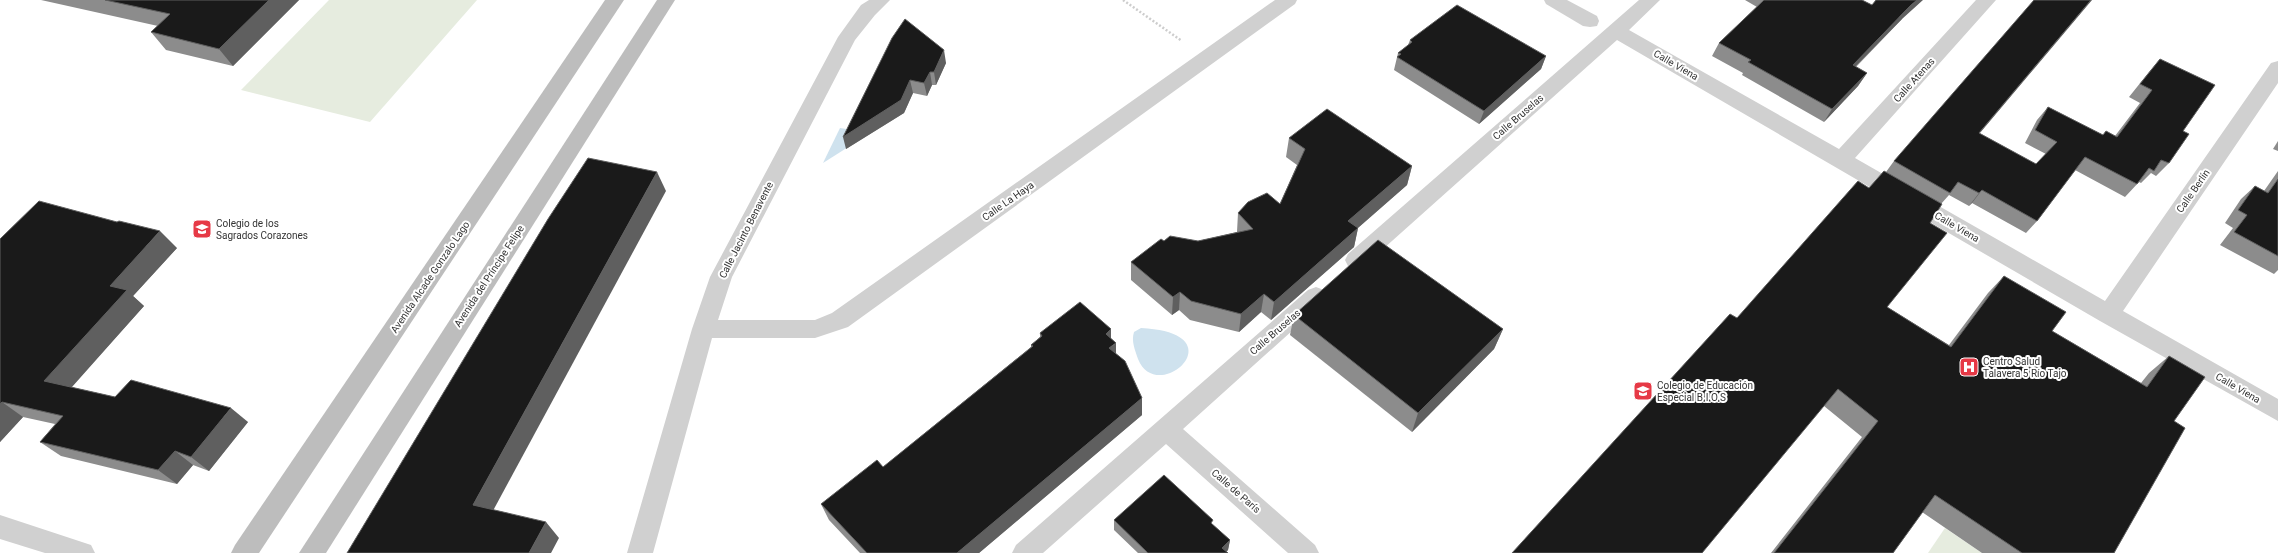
<svg xmlns="http://www.w3.org/2000/svg" width="2278" height="553" viewBox="0 0 2278 553" font-family="Roboto,sans-serif">
<rect width="100%" height="100%" fill="#fff"/>
<g fill="#e6ecdf">
<polygon points="329,0 477,0 370,122 241,90"/>
<polygon points="1945,528 1982,553 1928,553"/>
</g>
<g fill="#cfe2ee">
<polygon points="840,128 859,131 853,144 823,163"/>
<path d="M1141,328c99,5 16,79 -3,31 -3,-9 -7,-18 -4,-27z"/>
</g>
<g fill="none" stroke-linecap="round" stroke-linejoin="round">
<polyline stroke="#cdcdcd" stroke-width="2.5" stroke-dasharray="2 2" stroke-linecap="butt" points="1123,0 1182,41"/>
<g fill="#d0d0d0" fill-rule="evenodd">
<polygon points="869,0 890,0 875,15 855,40 732,277 718,320 815,320 832,313 1275,0 1297,0 1295,4 848,327 815,338 712,338 653,553 627,553 692,329 710,277 838,37 861,5"/>
<polygon points="1544,0 1567,0 1597,16 1599,21 1597,26 1590,27 1583,26 1546,4"/>
<polygon points="1639,0 1660,0 1629,30 1839,149 1976,0 1996,0 1855,158 2105,301 2271,63 2278,61 2278,83 2123,311 2278,399 2278,421 2100,321 1617,40 1364,266 1356,269 1348,266 1345,260 1348,254"/>
<polygon points="1316,287 1324,290 1327,296 1324,302 1183,429 1315,545 1319,553 1288,553 1166,444 1043,553 1012,553 1016,545 1308,290"/>
<polygon points="0,515 91,545 95,553 45,553 0,539"/>
</g>
<g fill="#bdbdbd" fill-rule="evenodd">
<polygon points="605,0 624,0 259,553 231,553 235,545"/>
<polygon points="657,0 675,0 326,553 299,553"/>
</g>
</g>
<g fill="#8c8c8c">
<polygon points="41,0 299,0 233,66 166,50 151,32 158,26"/>
<polygon points="1745,0 1862,0 1872,5 1902,19 1856,67 1867,73 1858,86 1824,122 1742,75 1743,73 1712,56 1719,43 1757,7"/>
<polygon points="892,38 946,63 936,85 932,85 927,96 913,93 904,113 846,149"/>
<polygon points="1410,40 1546,56 1541,69 1479,124 1394,70 1398,53 1408,45"/>
<polygon points="2160,59 2183,131 2169,163 2156,176 2151,173 2141,183 2139,182 2125,197 2075,170 2037,221 2026,233 1972,203 1969,206 1949,195 1941,204 1930,223 1887,307 1949,345 1988,293 2004,276 2052,331 2141,383 2149,373 2169,356 2174,421 2114,553 1982,553 1922,512 1893,553 1771,553 1862,437 1824,406 1737,318 1869,188 1886,172 1894,161 1979,133 2036,164 2046,154 2025,143 2037,120 2048,107 2103,135 2115,136 2140,103 2129,97 2149,72"/>
<polygon points="1289,138 1412,166 1407,185 1358,228 1354,247 1271,320 1261,312 1239,332 1190,320 1179,310 1172,315 1131,280 1131,262 1164,241 1198,241 1237,232 1238,213 1280,204 1297,165 1286,157"/>
<polygon points="2278,141 2278,151 2273,149"/>
<polygon points="2278,171 2278,270 2274,274 2220,245 2233,228 2225,223 2241,199 2255,186 2264,191"/>
<polygon points="0,239 177,248 133,296 144,306 71,387 115,397 248,422 209,471 193,465 177,484 61,456 40,442 55,424 23,417 0,442"/>
<polygon points="1294,315 1503,329 1494,349 1412,432 1290,335"/>
<polygon points="1111,329 1111,339 1116,354 1142,398 1142,415 979,553 860,553 829,520 821,504 883,467 1031,347 1031,345 1040,337 1040,333"/>
<polygon points="1114,520 1213,525 1230,540 1228,550 1226,552 1228,553 1138,553 1114,530"/>
</g>
<g fill="#5f5f5f">
<polygon points="269,0 299,0 233,66 219,49"/>
<polygon points="1917,0 1923,0 1902,19 1844,78 1853,65 1910,6"/>
<polygon points="2091,0 2092,0 1969,146 1979,133"/>
<polygon points="944,50 946,63 936,85 934,72"/>
<polygon points="1546,56 1541,69 1479,124 1484,111"/>
<polygon points="930,72 932,85 927,96 924,83"/>
<polygon points="1867,73 1858,86 1824,122 1832,109"/>
<polygon points="910,80 913,93 904,113 846,149 843,137"/>
<polygon points="1412,166 1407,185 1344,240 1348,221"/>
<polygon points="657,172 666,191 488,520 473,505"/>
<polygon points="1982,190 1972,203 1969,206 1979,193"/>
<polygon points="1358,228 1354,247 1271,320 1274,302"/>
<polygon points="160,231 177,248 133,296 144,306 64,396 44,381 110,286"/>
<polygon points="1180,292 1179,310 1172,315 1173,297"/>
<polygon points="1264,294 1261,312 1239,332 1241,314"/>
<polygon points="1111,329 1111,347 1116,343 1116,360 1110,366 1106,334"/>
<polygon points="1503,329 1494,349 1412,432 1418,413"/>
<polygon points="1142,398 1142,415 979,553 957,553"/>
<polygon points="2,402 23,417 0,442 0,404"/>
<polygon points="231,408 248,422 209,471 191,457"/>
<polygon points="175,451 193,465 177,484 158,470"/>
<polygon points="546,522 559,538 551,553 529,553"/>
<polygon points="1230,540 1228,550 1225,553 1222,548"/>
</g>
<g fill="#1a1a1a" stroke="#5f5f5f">
<polygon points="105,0 269,0 219,49 151,32 170,14"/>
<polygon points="1764,0 1862,0 1872,5 1876,0 1917,0 1910,6 1853,65 1867,73 1832,109 1748,62 1751,60 1719,43"/>
<polygon points="2034,0 2091,0 1979,133 2036,164 2057,142 2035,130 2048,107 2103,135 2106,131 2117,137 2152,90 2140,84 2160,59 2215,85 2183,131 2189,134 2169,163 2161,160 2154,171 2149,168 2137,184 2085,157 2037,221 1982,190 1979,193 1958,182 1950,193 1894,161"/>
<polygon points="1457,5 1546,56 1484,111 1397,57 1401,54 1398,53 1412,42 1410,40"/>
<polygon points="905,19 944,50 934,72 930,72 924,83 910,80 901,100 843,137 892,38"/>
<polygon points="1327,109 1412,166 1348,221 1358,228 1274,302 1264,294 1241,314 1191,301 1180,292 1173,297 1131,262 1161,239 1164,241 1170,236 1198,241 1253,229 1238,213 1248,202 1267,193 1280,204 1305,149 1289,138"/>
<polygon points="588,158 657,172 473,505 546,522 529,553 347,553 548,219"/>
<polygon points="1884,171 1942,204 1930,223 1947,233 1887,307 1951,347 2004,276 2066,312 2052,331 2147,387 2169,356 2205,377 2174,421 2185,428 2114,553 2022,553 1935,495 1893,553 1774,553 1878,421 1838,389 1702,553 1512,553 1730,314 1737,318 1858,181 1869,188"/>
<polygon points="2278,179 2278,256 2234,232 2247,215 2238,210 2255,186 2268,193"/>
<polygon points="39,201 117,222 119,221 160,231 110,286 127,290 44,381 115,397 131,380 231,408 191,457 175,451 158,470 40,442 63,416 2,402 0,404 0,239"/>
<polygon points="1378,240 1503,329 1418,413 1294,315"/>
<polygon points="1080,302 1111,329 1106,334 1116,343 1109,348 1125,361 1142,398 957,553 867,553 821,504 877,460 883,467 1033,346 1031,345 1042,336 1040,333"/>
<polygon points="1164,475 1213,520 1211,523 1230,540 1222,548 1228,553 1148,553 1114,520"/>
</g>
<defs>
<symbol id="school-square" viewBox="-11 -11 22 22"><rect x="-9" y="-9" width="18" height="18" rx="4" fill="#e63946" stroke="#fff"/><path d="M0-5L7-2L0 1L-7-2ZM-4 1L0 2.5L4 1V4Q0 6-4 4Z" fill="#fff"/></symbol>
<symbol id="hospital-square" viewBox="-11 -11 22 22"><rect x="-9" y="-9" width="18" height="18" rx="4" fill="#e63946" stroke="#fff"/><path d="M-5-5h3v3.5h4V-5h3V5h-3V1.5h-4V5h-3Z" fill="#fff"/></symbol>
</defs>
<g fill-rule="evenodd">
<use href="#school-square" x="191" y="218" width="22" height="22"/>
<use href="#hospital-square" x="1958" y="356" width="22" height="22"/>
<use href="#school-square" x="1632" y="380" width="22" height="22"/>
</g>
<g text-anchor="middle" dominant-baseline="central" stroke-width="4" stroke-linejoin="round" paint-order="stroke">
<g font-size="10" fill="#333" stroke="#fff">
<text transform="translate(1676 65) rotate(30)">Calle Viena</text>
<text transform="translate(1914 80) rotate(-48)">Calle Atenas</text>
<text transform="translate(1518 117) rotate(-41)">Calle Bruselas</text>
<text transform="translate(2193 191) rotate(-55)">Calle Berlín</text>
<text transform="translate(1008 201) rotate(-35)">Calle La Haya</text>
<text transform="translate(1957 227) rotate(30)">Calle Viena</text>
<text transform="translate(746 230) rotate(-63)">Calle Jacinto Benavente</text>
<text transform="translate(489 276) rotate(-57)">Avenida del Príncipe Felipe</text>
<text transform="translate(430 277) rotate(-56)">Avenida Alcade Gonzalo Lago</text>
<text transform="translate(1275 332) rotate(-41)">Calle Bruselas</text>
<text transform="translate(2238 388) rotate(30)">Calle Viena</text>
<text transform="translate(1236 491) rotate(41)">Calle de París</text>
</g>
<g font-size="10" fill="#333" stroke="#fff" text-anchor="start">
<text x="216" y="223">Colegio de los<tspan x="216" dy="12">Sagrados Corazones</tspan></text>
<text x="1983" y="361">Centro Salud<tspan x="1983" dy="12">Talavera 5 Río Tajo</tspan></text>
<text x="1657" y="385">Colegio de Educación<tspan x="1657" dy="12">Especial B.I.O.S</tspan></text>
</g>
</g>
</svg>
